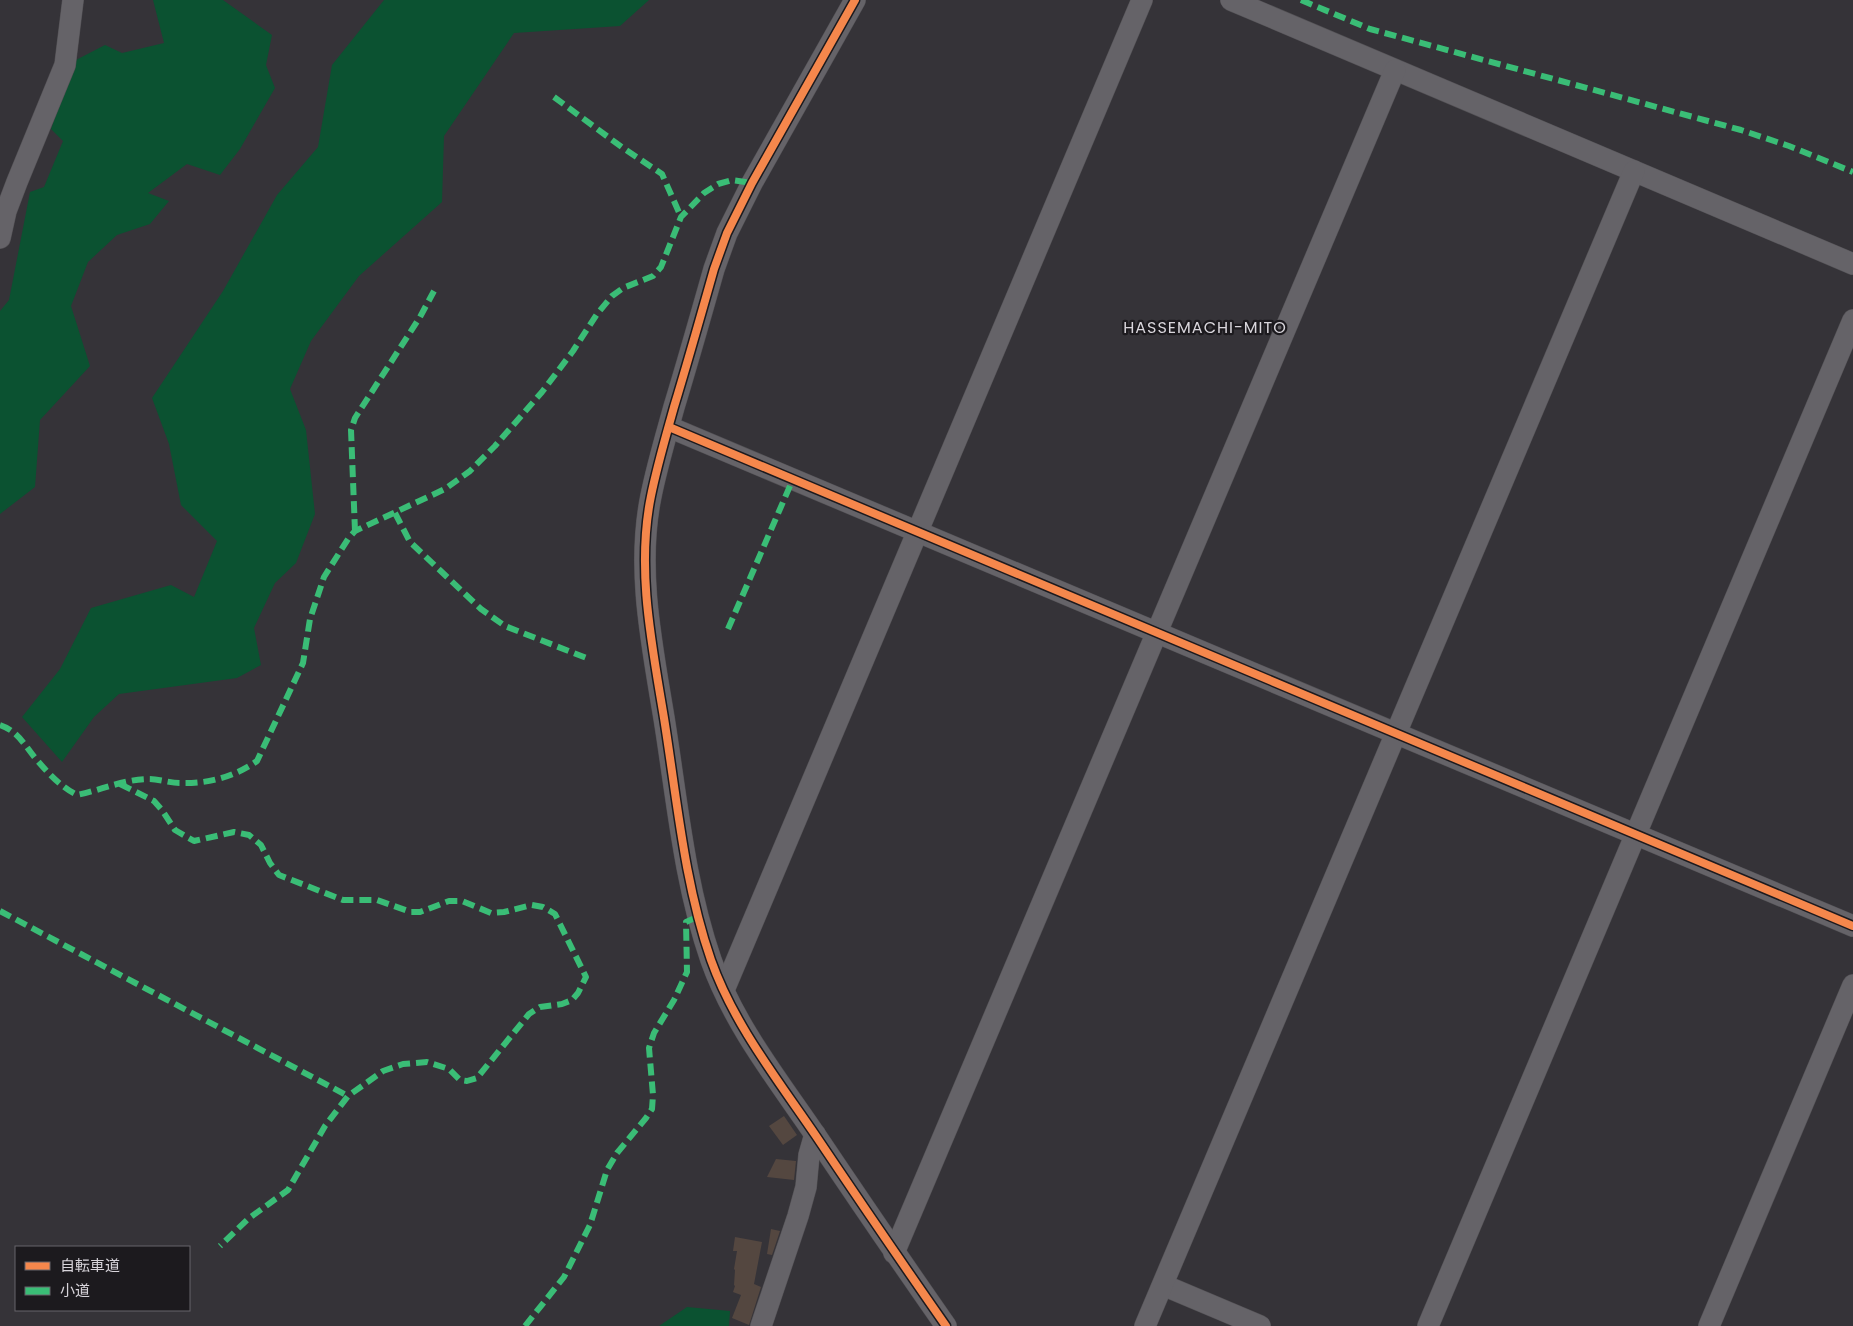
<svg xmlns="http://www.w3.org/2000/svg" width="1853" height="1326" viewBox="0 0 1853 1326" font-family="Poppins,'Noto Sans JP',sans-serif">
<rect width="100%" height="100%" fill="#353338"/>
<g fill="#0b5231">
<polygon points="153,0 223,0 272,35 266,65 275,88 240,149 220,175 187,164 148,193 169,201 150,224 117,235 88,262 71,306 90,366 40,420 35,487 0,514 0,311 9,300 30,192 44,187 63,141 51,129 74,61 105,45 122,53 164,43"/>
<polygon points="384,0 649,0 620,26 514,33 444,136 442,202 359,276 311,341 290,389 306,430 315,514 296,563 275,583 254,628 261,665 237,678 119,694 94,717 62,762 22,717 60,669 91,608 171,585 194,597 217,541 181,505 169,444 152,398 223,291 277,195 318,147 332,65"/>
<polygon points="687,1307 730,1311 729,1326 659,1326"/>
</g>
<g fill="#544740">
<polygon points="784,1116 797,1135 783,1145 769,1126"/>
<polygon points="776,1159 796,1161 794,1180 767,1177"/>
<polygon points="771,1229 780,1231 772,1255 767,1254"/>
<polygon points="735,1237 762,1242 754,1284 761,1287 749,1325 732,1318 741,1295 733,1292 735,1286 734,1285 735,1270 734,1269 737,1251 733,1251"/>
</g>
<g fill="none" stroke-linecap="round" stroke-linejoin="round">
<defs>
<g id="minor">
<path d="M855,0l-103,183 -25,50 -13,36c-13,46 -26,92 -40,138 -8,29 -17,59 -23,89 -15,73 1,149 13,222 13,81 20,164 47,242 23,65 67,120 105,176 43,64 86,127 130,190"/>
<polyline points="1231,0 1853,264"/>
<polyline points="0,238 6,211 17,182 65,65 73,0"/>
<polyline points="669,427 1853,926"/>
<polyline points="724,990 1142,0"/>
<polyline points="894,1253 1395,70"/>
<polyline points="1163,1285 1260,1326"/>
<polyline points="761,1326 798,1216 806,1187 809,1155 815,1134"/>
<polyline points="1145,1326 1634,171"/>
<polyline points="1428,1326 1853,320"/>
<polyline points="1709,1326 1853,985"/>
</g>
</defs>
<use href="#minor" stroke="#525054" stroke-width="22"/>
<use href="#minor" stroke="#656368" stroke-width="21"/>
<g stroke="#3abd76" stroke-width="6" stroke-dasharray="12 6" stroke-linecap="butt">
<polyline points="1301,0 1370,29 1741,130 1789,146 1853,172"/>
<polyline points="554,97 623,148 662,174 681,217"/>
<polyline points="395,513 410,542 481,609 505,626 589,659"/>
<polyline points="355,531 351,430 355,418 420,317 434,291"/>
<polyline points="728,629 793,479"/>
<path d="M0,725c18,6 25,21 36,34 12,14 25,28 41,36 24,-5 48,-16 72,-16 10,0 21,4 31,4 28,1 54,-6 77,-22l46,-98 7,-44 14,-42 24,-38 7,-8 90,-42 25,-18 25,-25 47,-54 31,-41 24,-37 15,-18 11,-8 30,-12 8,-9 20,-50 23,-24 14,-9 14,-4 20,3"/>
<polyline points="120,784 154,801 162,810 175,830 194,841 234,832 249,835 261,845 270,863 279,875 343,900 377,900 411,912 420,912 449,901 462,901 491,913 504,912 532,905 543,907 555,914 586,977 578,993 572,1000 562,1004 540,1007 529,1014 477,1078 467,1081 460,1080 449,1069 427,1062 403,1064 383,1071 348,1096 325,1126 288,1190 248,1219 220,1246"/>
<polyline points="0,911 348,1096"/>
<polyline points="525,1326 564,1277 590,1225 607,1170 617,1153 646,1118 652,1109 653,1095 649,1048 654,1033 674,1000 687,972 686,922 697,917"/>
</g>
<defs>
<g id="cycleway">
<path d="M855,0l-103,183 -25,50 -13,36c-13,46 -26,92 -40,138 -8,29 -17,59 -23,89 -15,73 1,149 13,222 13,81 20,164 47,242 23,65 67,120 105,176 43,64 86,127 130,190"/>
<polyline points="669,427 1853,926"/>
</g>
</defs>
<use href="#cycleway" stroke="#1c1a1e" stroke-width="11"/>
<use href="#cycleway" stroke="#f5874c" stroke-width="8"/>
</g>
<g text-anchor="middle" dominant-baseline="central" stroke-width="4.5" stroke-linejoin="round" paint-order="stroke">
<g font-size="16" letter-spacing="1" fill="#d8d5db" stroke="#1c1a1e">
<text x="1205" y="327">HASSEMACHI-MITO</text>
</g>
</g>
<rect x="15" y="1246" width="175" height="65" fill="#1c1a1e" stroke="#67656a"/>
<rect x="25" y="1262" width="25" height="8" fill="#f5874c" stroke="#67656a"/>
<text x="60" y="1271" font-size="15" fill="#d8d5db">自転車道</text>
<rect x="25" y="1287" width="25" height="8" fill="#3abd76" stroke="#67656a"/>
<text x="60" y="1296" font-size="15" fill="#d8d5db">小道</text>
</svg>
